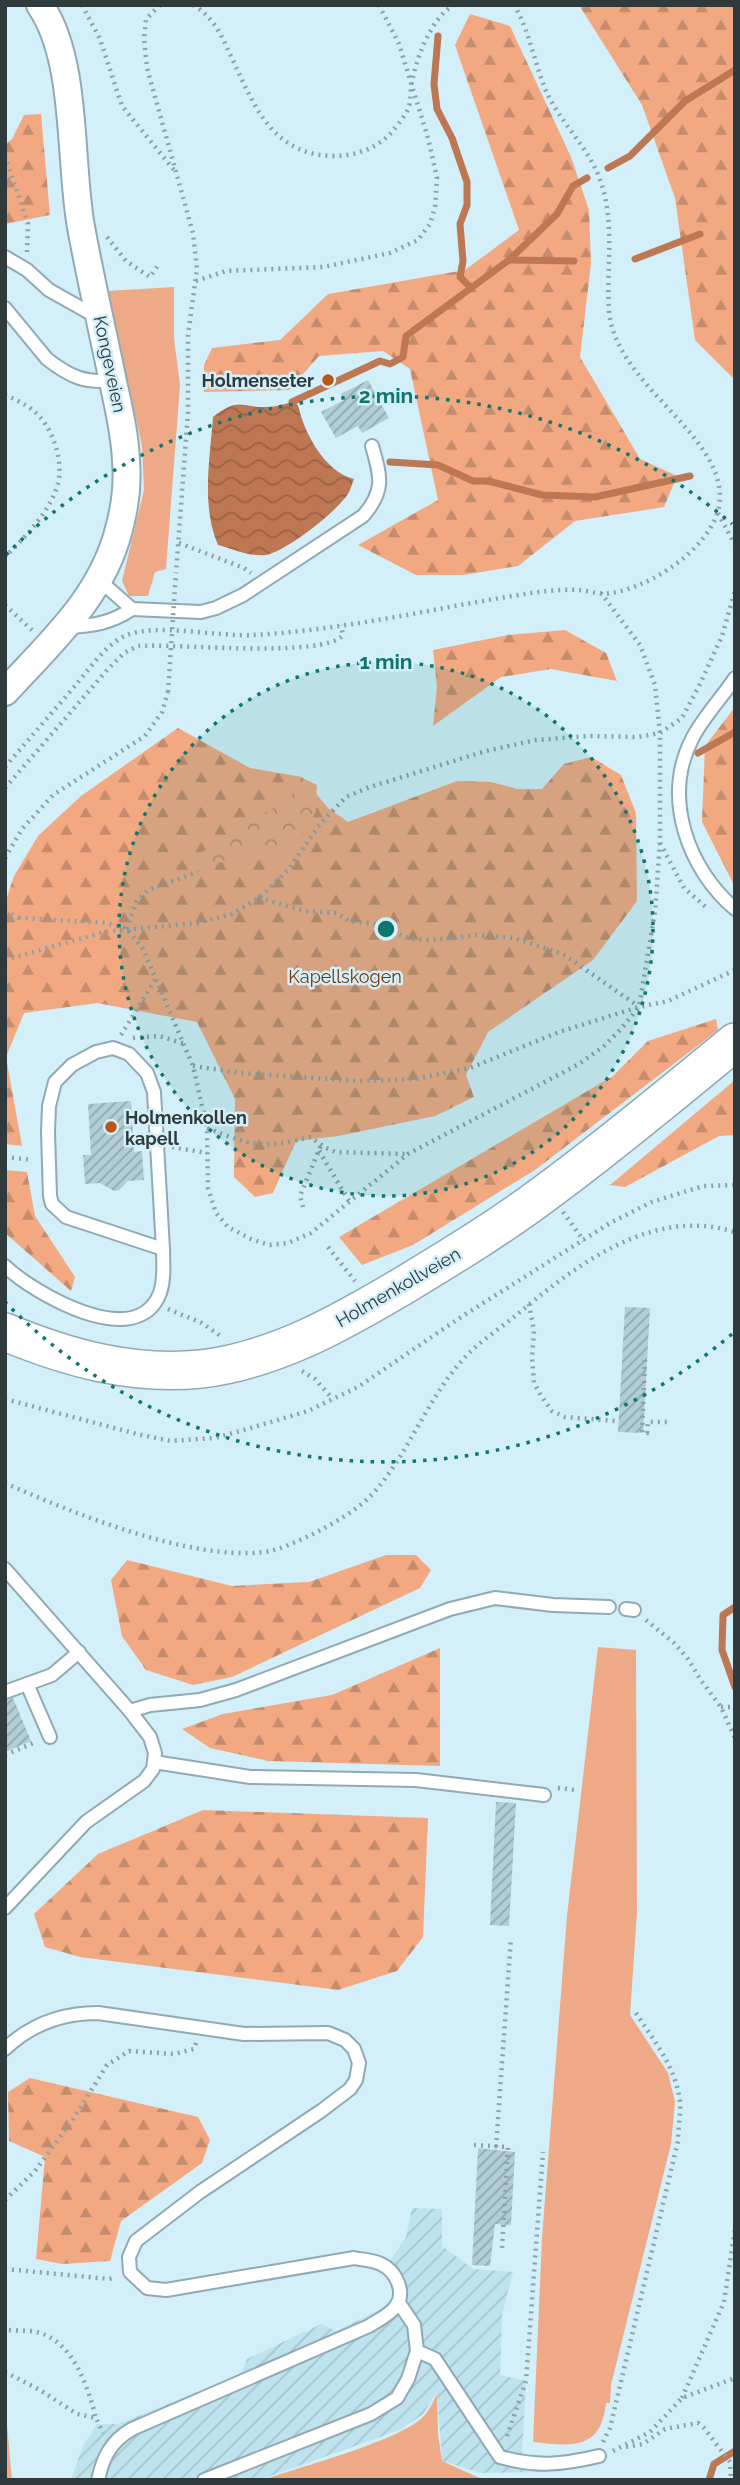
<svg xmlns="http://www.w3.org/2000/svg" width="740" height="2485" viewBox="0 0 740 2485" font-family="Raleway,sans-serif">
<defs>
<pattern id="industrial-furrows" width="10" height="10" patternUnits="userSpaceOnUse" patternTransform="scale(1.75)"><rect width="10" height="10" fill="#bee3ee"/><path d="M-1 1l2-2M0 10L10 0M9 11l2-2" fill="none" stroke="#a4c4cd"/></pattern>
<pattern id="forest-firs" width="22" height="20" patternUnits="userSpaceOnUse" patternTransform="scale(1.75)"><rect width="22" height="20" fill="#f2a982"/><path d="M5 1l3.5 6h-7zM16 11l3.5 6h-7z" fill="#c48b6c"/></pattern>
<pattern id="park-crowns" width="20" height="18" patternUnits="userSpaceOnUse" patternTransform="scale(1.75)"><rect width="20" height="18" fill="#eeaa87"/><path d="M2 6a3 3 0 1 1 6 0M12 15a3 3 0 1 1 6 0" fill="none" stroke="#c18b70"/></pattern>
<pattern id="water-waves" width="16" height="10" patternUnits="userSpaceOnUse" patternTransform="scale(1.75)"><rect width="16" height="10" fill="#bd7752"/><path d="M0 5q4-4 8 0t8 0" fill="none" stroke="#9a6345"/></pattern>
<pattern id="building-hatch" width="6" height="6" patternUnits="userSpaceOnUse" patternTransform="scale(1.75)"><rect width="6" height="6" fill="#b1cdd6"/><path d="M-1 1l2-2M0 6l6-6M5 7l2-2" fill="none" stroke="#90a7af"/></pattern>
</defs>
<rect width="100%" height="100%" fill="#d3eff9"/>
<polygon fill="url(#industrial-furrows)" points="412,2208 442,2209 442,2246 473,2269 513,2272 502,2315 500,2375 526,2381 522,2454 533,2458 552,2458 590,2451 595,2465 546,2472 481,2473 442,2461 437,2392 423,2414 400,2430 259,2480 71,2480 83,2446 97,2424 118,2424 241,2375 247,2359 321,2324 336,2331 392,2304 397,2292 387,2265 406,2237"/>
<g fill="#eeaa87">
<polygon points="174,287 174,338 180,385 166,569 155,572 148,596 129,596 122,581 144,490 142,446 108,291"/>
<path d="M598,1647l38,3 1,262 -7,103 38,58 7,29 -4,42 -60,241 -1,18h-4c-5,48 -35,43 -73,39l9,-204 25,-322z"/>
<path d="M437,2394l1,40 4,27 42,19h-221c36,-13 136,-39 160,-63 6,-6 10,-15 14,-23z"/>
<polygon points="5,2408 6,2414 12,2480 5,2480"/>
</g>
<g fill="url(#forest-firs)">
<polygon points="579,5 735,5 735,380 695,340 675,198 642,105"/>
<polygon points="470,14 510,26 571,157 589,210 591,263 580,357 640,459 677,476 664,507 575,521 518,566 463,575 416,575 358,545 438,500 410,369 383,351 319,356 289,390 204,392 204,365 212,348 280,340 328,294 465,270 519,230 455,45"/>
<polygon points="41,114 50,215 5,224 5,144 12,139 24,115"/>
<polygon points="565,630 606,653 617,681 551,669 501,677 433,726 437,687 433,650 508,635"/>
<polygon points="735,707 735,887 702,822 705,746"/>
<polygon points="178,728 250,768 302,777 328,808 348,822 457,781 491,782 517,789 542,789 564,764 591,757 621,775 636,813 637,901 593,960 488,1032 466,1075 474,1097 435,1116 338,1136 296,1141 273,1193 255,1197 234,1177 235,1099 197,1022 97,1003 24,1013 6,1057 22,1146 5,1144 5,903 14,876 38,836 81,796"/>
<polygon points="716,1019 718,1030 535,1170 413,1245 362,1265 339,1237 613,1076 648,1041"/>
<polygon points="735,1080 735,1135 719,1136 625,1187 610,1185"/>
<polygon points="5,1170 27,1172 35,1216 75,1277 71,1291 5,1233"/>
<polygon points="386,1555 416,1555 431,1570 420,1588 232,1677 193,1685 146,1670 122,1636 111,1580 127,1560 232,1586 309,1582"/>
<polygon points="440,1648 440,1766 268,1761 210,1748 182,1729 223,1714 332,1695"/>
<polygon points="203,1810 428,1818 423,1937 397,1971 338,1990 80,1957 45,1947 34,1914 98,1854"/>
<polygon points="30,2078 198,2117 210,2140 202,2163 121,2221 110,2261 62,2264 36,2259 45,2157 9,2141 8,2092"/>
</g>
<polygon fill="url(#park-crowns)" points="300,777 317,785 316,812 290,854 240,854 198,872 191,859 291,797"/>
<path fill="url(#water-waves)" d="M292,402l6,3c6,28 27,67 56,74 -2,4 -3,10 -6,15 -12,18 -61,57 -82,61 -16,2 -33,-6 -48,-10 -17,-39 -8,-86 -5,-128 27,-21 27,-9 55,-10 8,0 16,-3 24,-5z"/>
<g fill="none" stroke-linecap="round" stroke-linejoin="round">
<g stroke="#bd7752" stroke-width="7">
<polyline points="438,36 434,84 437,109 452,138 467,182 467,205 460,224 463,261 460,277 471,288"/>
<polyline points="608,168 630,156 685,101 735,70"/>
<polyline points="635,259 700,234"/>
<polyline points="509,260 574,261"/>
<polyline points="292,402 380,361 390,364 403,357 406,336 509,260 557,214 573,186 587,178"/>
<polyline points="390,462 438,465 473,481 488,481 542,495 595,497 690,476"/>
<polyline points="698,753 735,732"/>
<polyline points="735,1607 723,1615 722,1650 735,1687"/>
<polyline points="709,2480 714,2464 735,2451"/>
</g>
</g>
<g fill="url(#building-hatch)">
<polygon points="368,380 389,418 362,433 358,426 336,438 321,412 344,400 341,394"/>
<polygon points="131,1101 134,1152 142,1151 144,1180 128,1181 119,1190 114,1191 100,1183 85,1184 83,1155 91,1155 88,1104"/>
<polygon points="625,1307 650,1308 643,1433 618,1432"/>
<polygon points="13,1698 31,1741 5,1752 5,1701"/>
<polygon points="496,1802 516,1803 509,1926 490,1925"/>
<polygon points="478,2148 515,2152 511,2225 495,2224 490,2266 472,2265"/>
</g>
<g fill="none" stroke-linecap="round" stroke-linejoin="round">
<defs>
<g id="service">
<polyline points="5,257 27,270 49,290 97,317"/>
<path d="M5,308l42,51c22,17 38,25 66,21"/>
<path d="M99,580l33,29 69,3 15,-4 27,-13 120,-79c22,-25 18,-39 9,-70"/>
<path d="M67,627c26,-1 44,-4 65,-18"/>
<path d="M735,678c-14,21 -32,39 -43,61 -30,59 -4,130 43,170"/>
<path d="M5,1266c29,28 132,87 155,27 5,-14 3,-30 3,-44l-9,-157 -7,-19 -18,-19 -16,-6 -17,4 -24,13 -17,17 -6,24 -1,26 2,64 2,8 14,13 97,32"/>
<polyline points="5,1569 130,1711 150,1737 155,1753 153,1769 144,1781 86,1822 5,1908"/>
<polyline points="626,1609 634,1610"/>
<polyline points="27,1684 50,1737"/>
<polyline points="5,1692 52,1675 79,1652"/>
<polyline points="130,1711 150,1705 200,1700 236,1690 450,1609 495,1598 553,1605 609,1607"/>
<polyline points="154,1762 250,1777 416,1780 544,1795"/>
<path d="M5,2049c26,-25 57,-36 93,-36l146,21 84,-1 17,7 9,9 5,14 -3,17 -6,9 -29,22 -121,81 -64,49 -7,16 1,15 17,16 19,2 188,-32c9,2 19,2 27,6 15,7 25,28 15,42 -6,9 -18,14 -27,20l-237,103c-21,12 -29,28 -34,51"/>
<path d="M417,2351l18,8 65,98c37,10 61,8 99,-1"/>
<polyline points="204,2480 371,2414 397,2398 408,2379 417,2351 414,2325 399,2303"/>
</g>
<path id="minor" d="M5,692c46,-50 97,-95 114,-163 6,-22 9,-45 7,-68 -1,-30 -9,-59 -15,-89 -10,-48 -21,-96 -30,-145 -12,-66 -3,-167 -41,-222"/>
<path id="secondary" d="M5,1332c63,26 127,44 196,37 75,-9 141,-47 205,-85 48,-29 97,-59 142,-93 64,-47 125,-98 187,-149"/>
</defs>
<use href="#service" stroke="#8faab3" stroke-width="16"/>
<use href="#minor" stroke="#8faab3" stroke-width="30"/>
<use href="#secondary" stroke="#8faab3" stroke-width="40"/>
<g stroke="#8da1a8" stroke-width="4.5" stroke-dasharray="2 5" stroke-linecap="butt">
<polyline points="82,5 100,39 122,106 174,170"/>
<polyline points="160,5 146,19 144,39 147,68 193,233 197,269 188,335 188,412 176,573"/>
<path d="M193,5c18,10 27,27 35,45 24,49 40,104 104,106 22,0 42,-6 58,-22 5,-6 12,-14 16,-21 5,-8 4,-16 5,-25 3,-25 20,-71 43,-83"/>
<polyline points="5,156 28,224 27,252"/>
<polyline points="107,237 126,261 150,277 159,264"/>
<polyline points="196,281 226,271 323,267 390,253 418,240 430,224 435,207 437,178 428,138 399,44 379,5"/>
<path d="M5,395c10,4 20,9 29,16 19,16 31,52 23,76 -9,27 -32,50 -52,70"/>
<polyline points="718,513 735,545"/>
<polyline points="179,543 244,568 251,573"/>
<polyline points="5,605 33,631"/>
<path d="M5,767c23,-27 46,-53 69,-80 15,-17 31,-43 53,-52 29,-12 92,2 126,0 94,-5 186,-28 278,-42 16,-2 32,-4 48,-3 10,1 21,5 31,3 10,-1 22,-5 31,-9 32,-13 78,-48 79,-86 1,-66 -105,-114 -111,-187 -3,-44 7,-92 -10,-134 -12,-31 -39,-55 -53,-86 -12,-29 -16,-59 -32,-86"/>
<path d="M5,788l103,-119 16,-16 14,-7c35,-3 187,13 205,-11l-2,-10"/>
<polyline points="660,843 684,888 708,909"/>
<polyline points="5,858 22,829 53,795 145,736 162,712 168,692"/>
<polyline points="259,898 305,911 337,913 349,921 375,924 411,939 431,940 477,935 514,938 563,954 638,1006"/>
<polyline points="5,911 19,918"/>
<polyline points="5,921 20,918 107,923 127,929 143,949 193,1066 207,1128 208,1188 216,1213 228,1227 251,1239 269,1245 288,1243 311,1233 408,1154 579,1064 604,1046 621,1029 639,1007 655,912 660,842 660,733 655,685 640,645 601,593"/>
<polyline points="127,929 136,902 148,890 198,872"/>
<polyline points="5,960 104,932 197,923 232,914 259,898 288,870 320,824 346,797 370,787 486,751 536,740 589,736 638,737 660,733 682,718 700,684 722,636 735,591"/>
<polyline points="121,1035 155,980"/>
<polyline points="133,1038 159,1036 185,1044"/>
<polyline points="193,1066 240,1073 359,1081 415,1079 470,1068 559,1032 639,1007 668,1001 735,970"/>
<path d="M207,1128c45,18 56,21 103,9l16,11 10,4 72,2"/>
<polyline points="172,1147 207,1153"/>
<polyline points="319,1151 349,1201"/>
<polyline points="5,1157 32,1160"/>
<polyline points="303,1207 300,1196 321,1145"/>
<polyline points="563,1212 584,1241"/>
<polyline points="328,1247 355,1281"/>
<polyline points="529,1304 534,1331 532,1358 534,1383 541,1396 552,1411 565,1417 616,1421"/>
<polyline points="168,1309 202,1323 222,1337"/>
<polyline points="645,1360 642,1432 647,1433 648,1422 669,1422"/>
<polyline points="302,1371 315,1379 333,1399"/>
<polyline points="5,1399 137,1434 171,1441 215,1438 247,1429 308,1411 358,1387 458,1319 610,1223 652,1202 703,1186 735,1185"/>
<path d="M5,1483c67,30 186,78 258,69 18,-2 34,-11 50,-18 23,-12 47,-25 64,-45 34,-41 52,-93 88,-132 14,-15 33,-27 49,-40 61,-51 137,-111 221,-85"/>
<polyline points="646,1620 674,1643 688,1659 700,1679 721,1707 735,1738"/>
<polyline points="721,1707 735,1707"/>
<polyline points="5,1755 36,1742"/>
<polyline points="558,1788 575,1790"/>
<polyline points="474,2145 508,2147 502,2248"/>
<polyline points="496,2147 511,1938"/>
<polyline points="5,2200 35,2171 72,2121 107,2065 129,2051 174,2054 194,2049 196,2043"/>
<polyline points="5,2269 109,2279 116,2277"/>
<path d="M9,2330c9,1 19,0 27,2 37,8 52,55 60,86"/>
<polyline points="5,2372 40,2390 77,2414 96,2418 103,2433"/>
<polyline points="682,2398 724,2302 735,2229"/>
<polyline points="507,2436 526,2381 543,2152"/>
<path d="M603,2442l7,-14 68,-287c0,-13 3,-27 2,-39 -4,-35 -26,-61 -44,-89"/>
<polyline points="626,2447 643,2444 665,2429 698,2423 704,2428 730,2462 731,2480"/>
<polyline points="613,2451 650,2432 682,2398 735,2378"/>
</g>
<use href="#service" stroke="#fff" stroke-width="12"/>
<use href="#minor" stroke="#fff" stroke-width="26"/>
<use href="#secondary" stroke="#fff" stroke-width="37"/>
<polyline stroke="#8da1a8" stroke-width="4.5" stroke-dasharray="2 5" stroke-linecap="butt" points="168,692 176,573"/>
</g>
<circle cx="386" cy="929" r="267" fill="#0f766e" fill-opacity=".12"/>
<g fill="none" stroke="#0f766e" stroke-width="3.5" stroke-dasharray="3.5 7">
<circle cx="386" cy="929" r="267"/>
<path d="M732 1334A533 533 0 0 1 6 1303M6 555A533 533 0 0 1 732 524"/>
</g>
<g fill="#b95717" stroke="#d3eff9" stroke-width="2.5">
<circle cx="328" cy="380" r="7"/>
<circle cx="111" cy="1127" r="7"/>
</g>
<g text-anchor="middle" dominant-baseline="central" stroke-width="5" stroke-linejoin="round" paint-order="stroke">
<g font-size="18" fill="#2f3a3d" stroke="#d3eff9">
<text transform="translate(110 364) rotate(78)">Kongeveien</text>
<text transform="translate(398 1287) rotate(-30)">Holmenkollveien</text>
</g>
<g font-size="18" font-weight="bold" fill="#2f3a3d" stroke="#d3eff9" text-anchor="end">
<text x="314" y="380">Holmenseter</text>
<text x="125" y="1117" text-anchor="start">Holmenkollen<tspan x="125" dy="21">kapell</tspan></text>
</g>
<g font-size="18" fill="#763408" stroke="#d3eff9">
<text x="345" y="976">Kapellskogen</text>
</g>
</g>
<circle cx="386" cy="929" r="10" fill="#0f766e" stroke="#d3eff9" stroke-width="3.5"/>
<g font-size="21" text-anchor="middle" font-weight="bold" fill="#0f766e" stroke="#d3eff9" stroke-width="5" stroke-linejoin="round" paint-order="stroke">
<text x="386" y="403">2 min</text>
<text x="386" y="669">1 min</text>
</g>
<rect width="740" height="2485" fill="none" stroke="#2f3a3d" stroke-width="14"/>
</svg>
